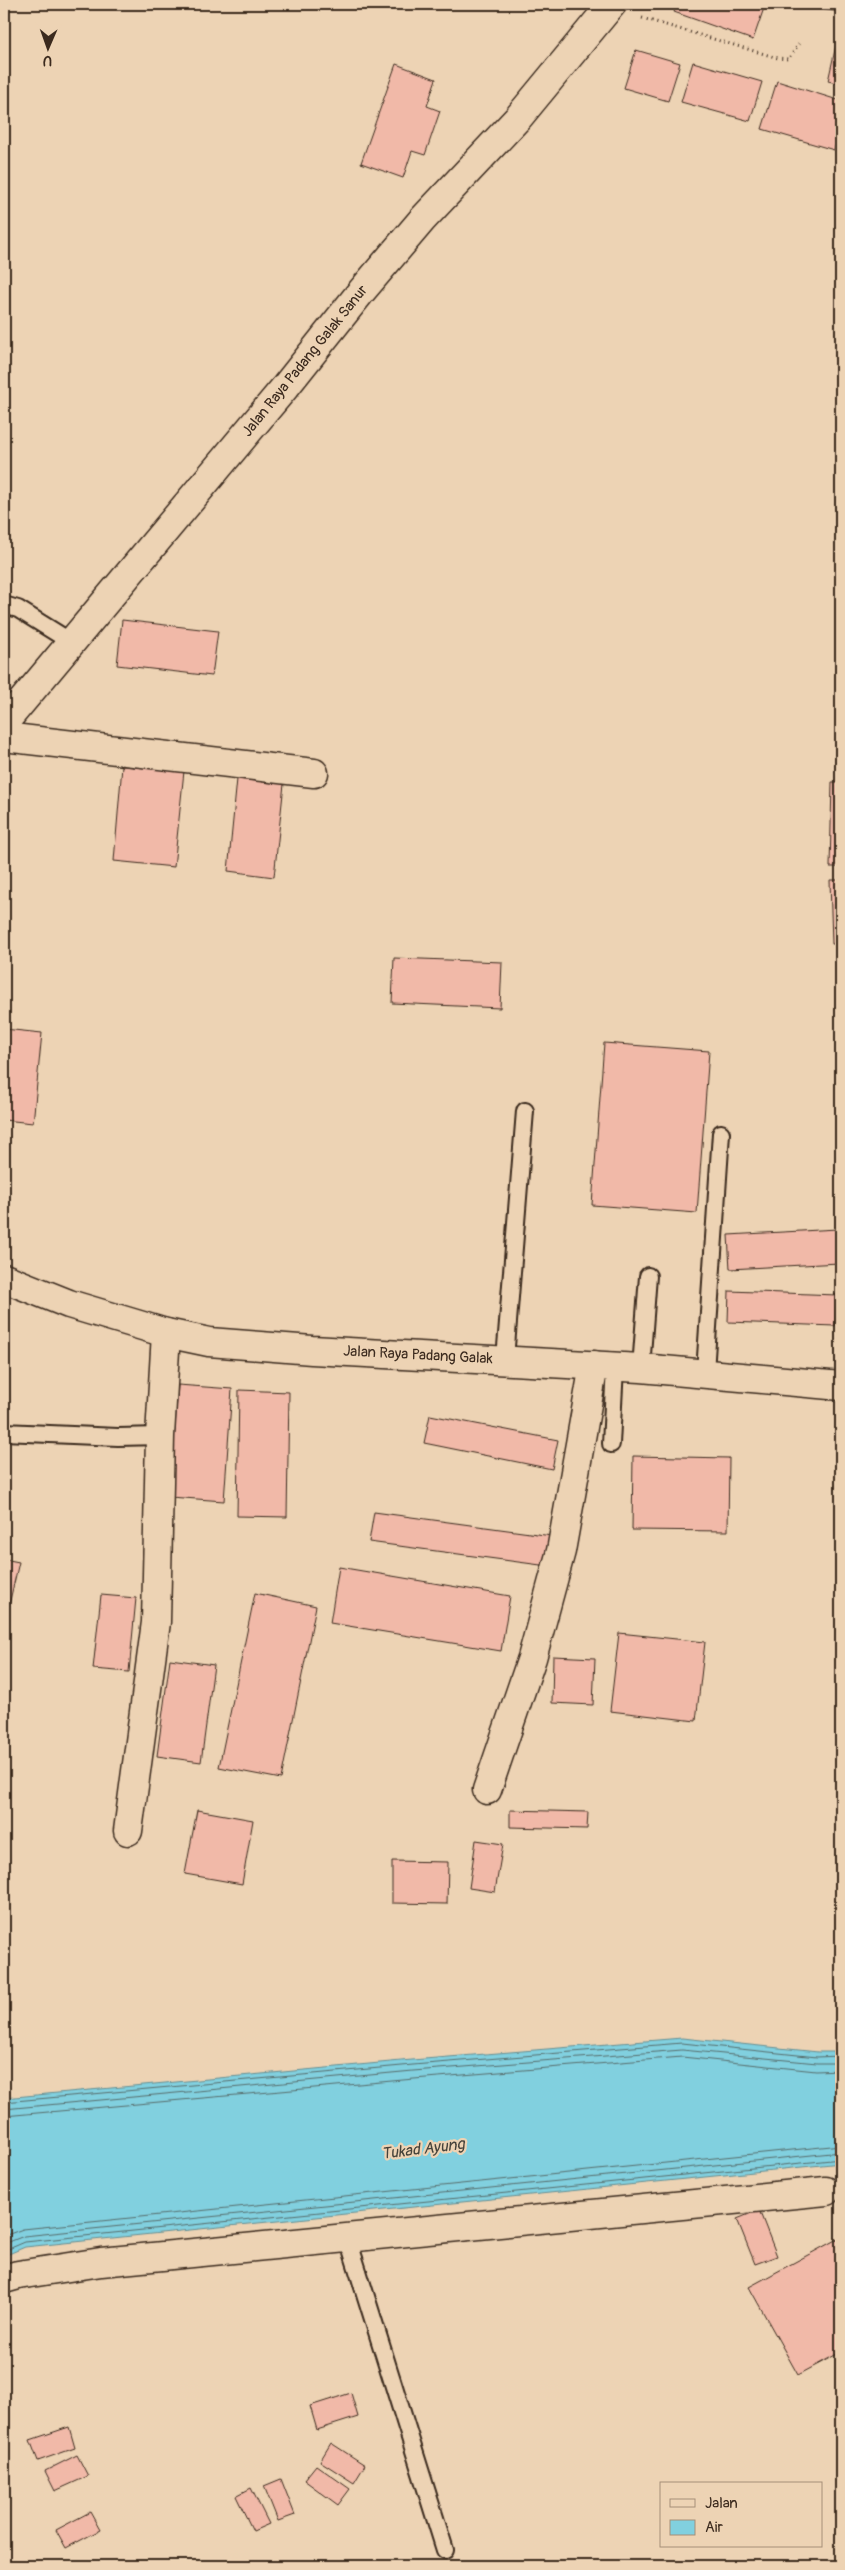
<svg xmlns="http://www.w3.org/2000/svg" width="845" height="2570" viewBox="0 0 845 2570" font-family="Pangolin,sans-serif">
<rect width="100%" height="100%" fill="#edd3b4"/>
<filter id="ink" filterUnits="userSpaceOnUse"><feTurbulence type="fractalNoise" baseFrequency=".02" numOctaves="2"/><feDisplacementMap in="SourceGraphic" scale="10" xChannelSelector="R" yChannelSelector="G"/><feConvolveMatrix kernelMatrix="1 2 1 2 8 2 1 2 1" color-interpolation-filters="sRGB"/></filter>
<g filter="url(#ink)">
<polygon fill="#81d0df" stroke="#658e92" points="682,2038 818,2052 841,2052 841,2163 25,2247 4,2256 4,2098 412,2060"/>
<g fill="none" stroke-linecap="round" stroke-linejoin="round">
<g stroke="#576c6b" stroke-width="1">
<polyline points="4,2102 413,2065 682,2043 817,2057 841,2056"/>
<polyline points="4,2109 413,2071 682,2050 817,2063 841,2063"/>
<polyline points="4,2116 414,2079 682,2057 816,2071 841,2070"/>
<polyline points="4,2236 23,2229 841,2145"/>
<polyline points="4,2244 24,2236 841,2152"/>
<polyline points="4,2251 25,2242 841,2159"/>
</g>
</g>
<g fill="#f1b9a8" stroke="#3b2a1e">
<polygon points="677,4 753,4 764,8 753,40 674,12"/>
<polygon points="793,4 841,4 841,12 793,5"/>
<polygon points="841,23 841,84 828,81"/>
<polygon points="636,50 680,63 668,101 624,88"/>
<polygon points="693,62 762,82 750,121 681,102"/>
<polygon points="396,64 436,79 427,106 440,111 425,155 412,151 403,178 361,163"/>
<polygon points="777,81 841,101 841,126 834,150 762,129"/>
<polygon points="122,620 218,631 212,676 117,665"/>
<polygon points="122,766 184,771 174,867 114,861"/>
<polygon points="237,779 284,784 274,877 228,871"/>
<polygon points="832,782 841,782 841,867 830,867"/>
<polygon points="830,880 841,880 841,944 832,944"/>
<polygon points="394,958 502,962 500,1008 392,1003"/>
<polygon points="4,1029 42,1033 33,1123 4,1120"/>
<polygon points="604,1043 709,1051 697,1213 592,1205"/>
<polygon points="838,1229 839,1263 730,1269 728,1235"/>
<polygon points="729,1291 837,1295 835,1326 728,1322"/>
<polygon points="178,1385 232,1389 224,1501 170,1497"/>
<polygon points="239,1390 289,1392 287,1517 237,1516"/>
<polygon points="430,1415 558,1440 552,1469 424,1443"/>
<polygon points="633,1456 729,1458 728,1531 632,1530"/>
<polygon points="374,1512 552,1536 548,1566 369,1542"/>
<polygon points="4,1559 19,1562 4,1626"/>
<polygon points="339,1567 510,1596 501,1651 330,1623"/>
<polygon points="255,1593 316,1606 281,1779 219,1767"/>
<polygon points="101,1595 136,1598 129,1672 93,1669"/>
<polygon points="619,1633 705,1642 696,1721 610,1711"/>
<polygon points="553,1656 595,1658 593,1705 552,1703"/>
<polygon points="170,1659 214,1665 201,1762 157,1756"/>
<polygon points="197,1810 253,1820 242,1884 185,1874"/>
<polygon points="510,1810 588,1812 587,1829 510,1827"/>
<polygon points="476,1840 503,1844 495,1892 469,1888"/>
<polygon points="392,1861 448,1862 447,1904 392,1903"/>
<polygon points="759,2210 777,2256 755,2264 737,2219"/>
<polygon points="841,2237 841,2352 798,2375 749,2287"/>
<polygon points="351,2393 358,2417 317,2430 310,2406"/>
<polygon points="69,2427 75,2448 38,2461 30,2440"/>
<polygon points="331,2443 365,2465 354,2483 320,2461"/>
<polygon points="77,2455 88,2476 55,2491 45,2471"/>
<polygon points="316,2465 350,2489 338,2505 304,2480"/>
<polygon points="281,2479 295,2515 278,2521 264,2486"/>
<polygon points="251,2488 269,2524 253,2531 236,2496"/>
<polygon points="90,2512 100,2530 66,2548 56,2530"/>
</g>
<g fill="none" stroke-linecap="round" stroke-linejoin="round">
<defs>
<g id="service">
<polyline points="4,605 18,609 71,642"/>
<polyline points="505,1359 525,1111"/>
<polyline points="641,1368 648,1276"/>
<polyline points="705,1372 721,1133"/>
<polyline points="4,1432 118,1437 160,1436"/>
<polyline points="611,1444 615,1367"/>
<polyline points="348,2239 445,2550"/>
</g>
<g id="minor">
<polyline points="4,723 286,386 360,293 422,220 518,118 612,4"/>
<polyline points="4,737 314,773"/>
<polyline points="4,1278 69,1304 166,1333 209,1342 312,1350 641,1368 841,1386"/>
<polyline points="487,1790 532,1658 561,1551 594,1365"/>
<polyline points="128,1831 156,1622 160,1436 166,1333"/>
<polyline points="4,2279 18,2275 101,2262 826,2191"/>
</g>
</defs>
<use href="#service" stroke="#3b2a1e" stroke-width="20"/>
<use href="#minor" stroke="#3b2a1e" stroke-width="31"/>
<polyline stroke="#3b2a1e" stroke-width="3" stroke-dasharray="1 4" stroke-linecap="butt" points="642,18 778,58 788,59 799,44"/>
<use href="#service" stroke="#edd3b4" stroke-width="16"/>
<use href="#minor" stroke="#edd3b4" stroke-width="28"/>
</g>
</g>
<g text-anchor="middle" dominant-baseline="central" stroke-width="4.5" stroke-linejoin="round" paint-order="stroke">
<g font-size="15" fill="#3b2a1e" stroke="#edd3b4">
<text transform="translate(305 361) rotate(-51)">Jalan Raya Padang Galak Sanur</text>
<text transform="translate(418 1355) rotate(3)">Jalan Raya Padang Galak</text>
</g>
<g font-size="16" font-style="italic" fill="#46433b" stroke="#edd3b4">
<text transform="translate(423 2149) rotate(-7)">Tukad Ayung</text>
</g>
</g>
<rect width="845" height="2570" fill="none" stroke="#edd3b4" stroke-width="20"/>
<rect x="10" y="10" width="825" height="2550" fill="none" stroke="#3b2a1e" stroke-width="2" filter="url(#ink)"/>
<rect x="660" y="2482" width="162" height="65" fill="#edd3b4" stroke="#a68f78"/>
<rect x="670" y="2499" width="25" height="8" fill="#edd3b4" stroke="#a68f78"/>
<text x="705" y="2508" font-size="15" fill="#3b2a1e">Jalan</text>
<rect x="670" y="2520" width="25" height="15" fill="#81d0df" stroke="#a68f78"/>
<text x="705" y="2532" font-size="15" fill="#3b2a1e">Air</text>
<g transform="translate(48 48) rotate(182)" stroke="#edd3b4" stroke-width="4" paint-order="stroke">
<path d="M0-4L9 19L0 12L-9 19Z" fill="#3b2a1e"/>
<text y="-8" font-size="14" font-weight="bold" text-anchor="middle" fill="#3b2a1e">U</text>
</g>
</svg>
